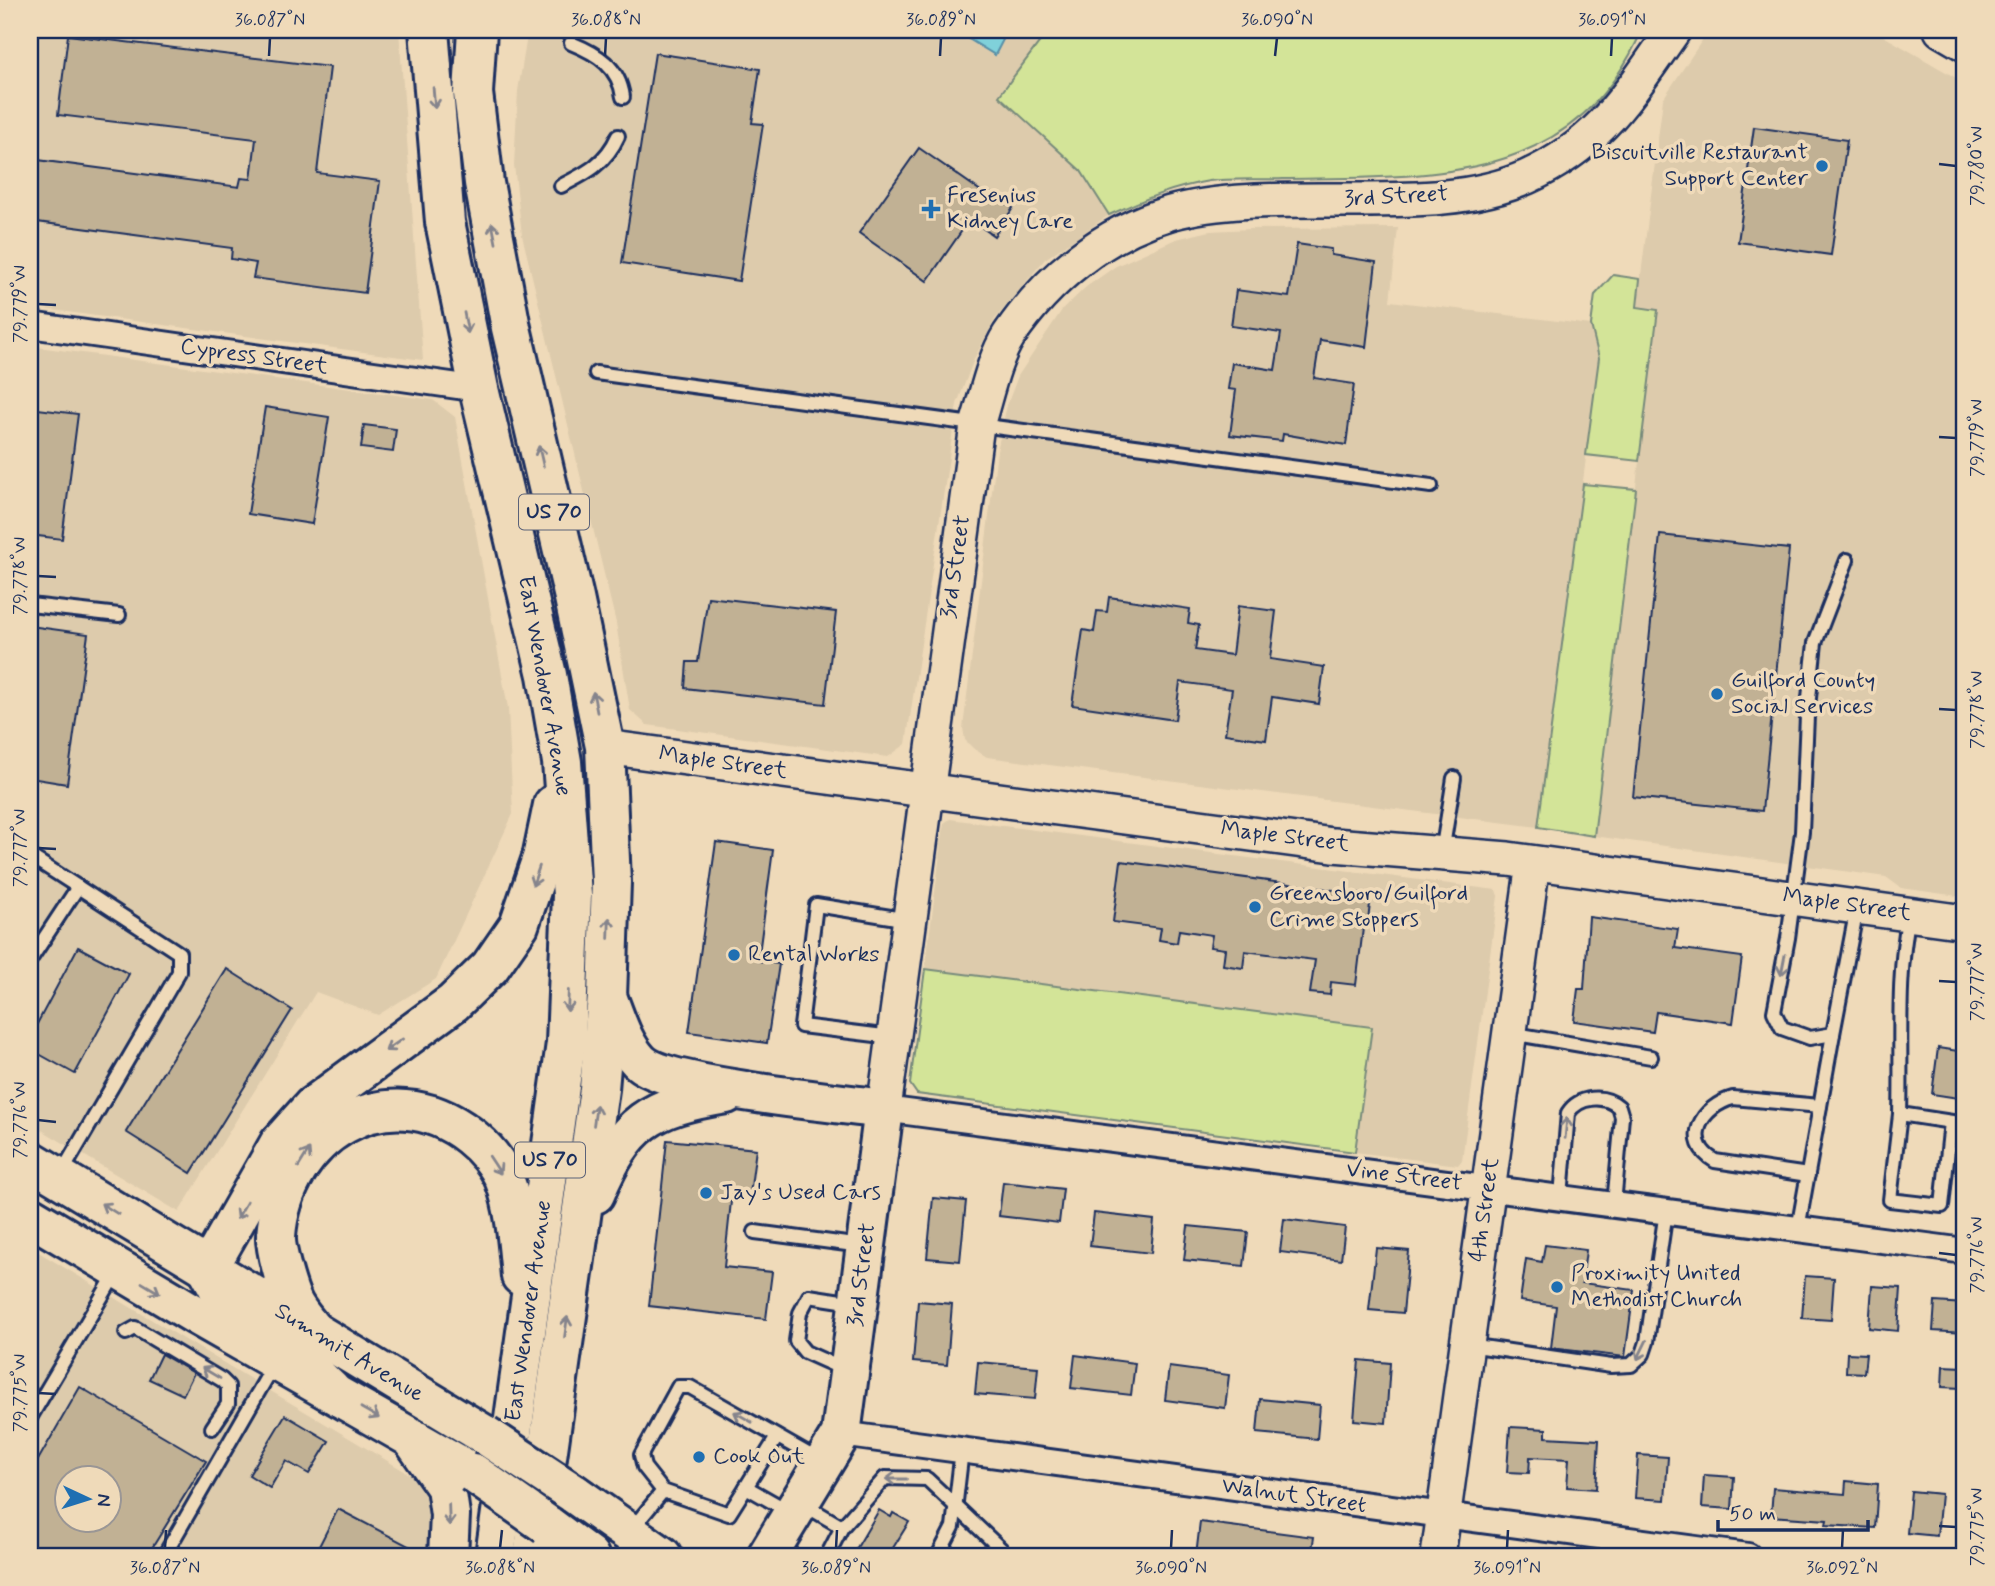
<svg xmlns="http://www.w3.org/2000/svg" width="1995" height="1586" viewBox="0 0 1995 1586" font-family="Mynerve,sans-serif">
<rect width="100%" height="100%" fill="#efdab9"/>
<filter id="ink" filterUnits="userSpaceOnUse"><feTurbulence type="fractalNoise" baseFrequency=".0143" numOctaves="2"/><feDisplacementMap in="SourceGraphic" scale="14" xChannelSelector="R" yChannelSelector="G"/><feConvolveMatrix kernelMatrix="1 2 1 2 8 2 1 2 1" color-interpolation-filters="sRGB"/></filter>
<g filter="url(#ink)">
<g fill="#ddcbac" fill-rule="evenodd">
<polygon points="30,30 399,30 423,360 30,307"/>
<polygon points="528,30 1042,30 1042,40 999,97 1081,171 1109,215 1045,259 995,319 974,359 957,404 906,744 888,757 647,725 630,710 616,623 522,235 514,165 518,91"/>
<polygon points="1709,30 1873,30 1965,83 1965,897 1901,888 1886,877 1594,836 1657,311 1637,307 1663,99"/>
<polygon points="1398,228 1390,301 1591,325 1599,358 1538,827 987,757 974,749 965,740 963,728 997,451 1007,405 1018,376 1062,310 1086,287 1116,266 1176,239 1210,231 1251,229"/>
<polygon points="30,346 433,400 455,417 508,708 513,814 436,979 378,1015 316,992 179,1212 30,1123"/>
<polygon points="950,819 1496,890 1498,896 1462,1160 1458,1165 1355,1152 1372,1027 925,969 944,823"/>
<path d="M30,1247l396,237 8,11v61h-404zM66,1478h42v42h-42z"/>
</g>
<g fill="#d3e498" stroke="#778a7b" stroke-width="2">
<path d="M1042,30h600c-68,157 -214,146 -359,149 -24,1 -50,-1 -74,2 -36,6 -67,19 -100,34l-28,-44 -82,-75 42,-56z"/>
<polygon points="1613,275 1640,279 1637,307 1658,310 1639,461 1586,455 1599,358 1591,325 1595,295"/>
<polygon points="1583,484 1636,489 1594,836 1538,827"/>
<polygon points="925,969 1372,1027 1355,1152 917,1094 910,1084"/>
</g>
<polygon fill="#80d1da" stroke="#5890a8" stroke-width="2" points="954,30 1008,30 995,55"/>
<g fill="#c1b194" stroke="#1b2f5e" stroke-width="2" fill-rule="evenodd">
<polygon points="68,35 330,67 317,173 380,181 365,293 253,278 256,263 231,259 232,248 30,221 30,159 239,187 241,178 251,179 256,139 58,115"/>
<polygon points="655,53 760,69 752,123 763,124 739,281 622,263"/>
<polygon points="1754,127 1847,140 1831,255 1738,242"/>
<polygon points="919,148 988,196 990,193 1013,208 994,236 970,219 927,281 859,233"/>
<polygon points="1297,244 1331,249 1331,255 1376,262 1366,347 1320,340 1314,378 1354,384 1346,445 1283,434 1282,441 1230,435 1236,390 1228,389 1232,363 1275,370 1281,333 1231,326 1236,290 1289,297"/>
<polygon points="265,407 329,417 312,524 248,514"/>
<polygon points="30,408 78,414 62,539 30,535"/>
<polygon points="364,425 396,429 393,452 361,448"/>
<polygon points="1660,535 1789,549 1762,811 1633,797"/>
<polygon points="708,597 836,612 825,704 685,688 687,662 698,662"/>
<polygon points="1109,597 1190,609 1188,623 1199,625 1195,650 1232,655 1238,606 1276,611 1270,659 1324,667 1319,704 1272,697 1266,740 1225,734 1232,689 1180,682 1175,720 1072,705 1083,630 1094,632 1097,611 1107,612"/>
<polygon points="30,626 88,634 67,784 30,778"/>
<polygon points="716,842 773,850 758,961 779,964 767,1043 689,1032"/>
<polygon points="1121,861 1371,895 1368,921 1364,920 1356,985 1331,982 1330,995 1310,993 1315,960 1245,951 1243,968 1223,965 1225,949 1210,947 1212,935 1179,930 1177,943 1159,940 1161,928 1113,922"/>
<polygon points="1589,917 1678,929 1675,948 1742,957 1733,1023 1656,1012 1653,1032 1574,1021 1578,989 1584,989"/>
<polygon points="78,947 129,974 75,1074 30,1049 30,1037"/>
<polygon points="227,969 292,1010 191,1173 126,1132"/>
<polygon points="1938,1048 1965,1052 1965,1099 1932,1094"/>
<polygon points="667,1140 756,1149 750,1194 732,1192 724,1267 772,1272 766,1319 649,1306"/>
<polygon points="1003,1182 1063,1189 1059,1223 999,1216"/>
<polygon points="933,1198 966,1201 960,1261 927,1258"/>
<polygon points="1094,1213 1154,1220 1151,1253 1090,1246"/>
<polygon points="1284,1219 1345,1227 1341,1260 1280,1252"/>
<polygon points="1188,1226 1248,1232 1244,1266 1184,1260"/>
<polygon points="1545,1245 1586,1250 1582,1283 1634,1290 1625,1357 1551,1348 1556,1306 1520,1301 1526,1259 1542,1262"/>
<polygon points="1376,1248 1409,1251 1403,1313 1369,1310"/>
<polygon points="1805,1276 1834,1278 1831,1320 1802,1318"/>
<polygon points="1872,1286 1901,1288 1898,1331 1869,1328"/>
<polygon points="918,1301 952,1304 947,1365 913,1362"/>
<polygon points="1935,1302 1965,1304 1965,1333 1933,1331"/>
<polygon points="1847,1353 1866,1354 1864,1373 1846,1372"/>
<polygon points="161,1354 194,1373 183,1395 149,1379"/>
<polygon points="1075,1355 1135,1363 1131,1395 1071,1388"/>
<polygon points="1359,1360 1390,1363 1386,1423 1354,1420"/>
<polygon points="978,1362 1038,1367 1035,1399 975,1394"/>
<polygon points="1943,1366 1963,1367 1961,1388 1942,1387"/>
<polygon points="1169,1367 1229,1375 1225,1408 1165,1400"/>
<path d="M80,1387l126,74 -59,95h-117v-82zM66,1478h42v42h-42z"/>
<polygon points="1260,1399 1320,1405 1317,1439 1257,1433"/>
<polygon points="285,1415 329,1441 309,1474 286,1461 270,1488 249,1475"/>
<polygon points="1510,1427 1546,1429 1546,1437 1599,1440 1596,1489 1567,1487 1569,1459 1530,1457 1529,1473 1507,1472"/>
<polygon points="1638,1455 1668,1457 1665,1500 1635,1498"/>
<polygon points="1704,1475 1734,1477 1732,1509 1702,1507"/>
<polygon points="1846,1481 1878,1484 1875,1528 1826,1525 1827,1520 1771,1516 1773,1488 1845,1494"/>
<polygon points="1911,1491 1941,1494 1937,1536 1907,1533"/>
<polygon points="338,1509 426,1555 426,1556 314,1556"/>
<polygon points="879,1510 891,1517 893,1513 909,1522 888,1556 852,1556"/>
<polygon points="1200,1522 1314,1537 1311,1556 1196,1556"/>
</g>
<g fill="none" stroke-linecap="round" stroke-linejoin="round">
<defs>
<g id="lane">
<path d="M571,43c27,11 48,24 52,54"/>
<path d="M561,186c26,-13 45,-23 57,-50"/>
<polyline points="596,373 1431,486"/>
<polyline points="1847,560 1815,643 1807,716 1802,832 1788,938 1774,1012 1782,1028 1810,1038 1833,1034 1857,908"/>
<polyline points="30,605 119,615"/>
<polyline points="1442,853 1454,778"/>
<polyline points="30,856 78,887"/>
<path d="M1909,915c-13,66 -7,133 -9,199l65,10"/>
<polyline points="30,960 78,887 179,953 179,972 61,1174"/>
<polyline points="1510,1033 1651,1057"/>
<polyline points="892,1037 801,1026 816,905 909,920"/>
<polyline points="1900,1114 1890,1200 1942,1206 1951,1122"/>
<path d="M1808,1175l-93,-14c-34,-20 -13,-55 18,-63l87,8"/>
<path d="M1561,1196l7,-83c11,-17 36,-19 51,-6l3,10 -8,87"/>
<polyline points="1798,1229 1833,1034"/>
<polyline points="755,1232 862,1246"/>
<polyline points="126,1333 135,1328 222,1380 228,1386 228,1404 212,1428"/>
<polyline points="1469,1345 1611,1366 1631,1365 1643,1354 1647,1342 1666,1211"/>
<polyline points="845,1370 805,1352 796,1341 800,1313 809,1296 854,1303"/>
<polyline points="30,1418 117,1271"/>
<polyline points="746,1487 777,1437"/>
<polyline points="663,1491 644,1467 641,1455 678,1387 690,1387 820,1461"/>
<polyline points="803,1504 842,1527"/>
<polyline points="631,1530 663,1491 729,1514 746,1487 790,1512"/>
<polyline points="164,1556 275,1363"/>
<polyline points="827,1556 842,1527 885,1478 927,1479 1001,1549"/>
<polyline points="938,1556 953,1527 962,1450"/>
</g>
<g id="street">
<polyline points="30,325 479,389"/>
<polyline points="884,1109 1965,1251"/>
<polyline points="841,1434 1748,1556"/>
</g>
<g id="secondary">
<polyline points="1941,30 1965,44"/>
<polyline points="605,747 1333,845 1508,859 1965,922"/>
<path d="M884,1109l93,-684c9,-28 16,-65 32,-90 38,-56 95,-103 161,-122 53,-15 124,-13 179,-13 57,0 124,1 178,-23 75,-34 102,-84 147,-147"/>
<polyline points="1438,1556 1533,863"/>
</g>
<g id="primary">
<polyline points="30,1160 485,1435"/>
<polyline points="30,1216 196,1315 473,1473"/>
<polyline points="573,1493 662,1556"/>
<polyline points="547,1525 589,1556"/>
<polyline points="767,1556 841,1434 884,1109"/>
</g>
<g id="highway">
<polyline points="429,30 445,222 479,389 547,675 562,762 572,895 566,1043 495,1556"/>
<polyline points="477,30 473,93 484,183 511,328 574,598 605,747 611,882 607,997 599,1089 533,1556"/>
<path d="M608,999c8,20 15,45 31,62 25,26 202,42 245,48"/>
<path d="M595,1194c31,-73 54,-87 131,-100"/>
<path d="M315,1333c-8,-10 -20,-23 -24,-35 -5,-13 -16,-49 -15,-62 7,-99 110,-166 194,-100 14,11 29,28 35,45 11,29 13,65 16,95"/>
<polyline points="331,1390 306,1366 225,1300 208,1269 279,1144 313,1106 453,1003 490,967 519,925 542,858 553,805"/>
<polyline points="411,1437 446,1487 450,1515 448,1556"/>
</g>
</defs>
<use href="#lane" stroke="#1b2f5e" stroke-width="18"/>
<use href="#street" stroke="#1b2f5e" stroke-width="30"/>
<use href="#secondary" stroke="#1b2f5e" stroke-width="38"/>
<use href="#primary" stroke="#1b2f5e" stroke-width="44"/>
<use href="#highway" stroke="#1b2f5e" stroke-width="44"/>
<use href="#lane" stroke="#efdab9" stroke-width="12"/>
<use href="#street" stroke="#efdab9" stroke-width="24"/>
<use href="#secondary" stroke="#efdab9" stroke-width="33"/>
<use href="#primary" stroke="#efdab9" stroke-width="38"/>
<use href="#highway" stroke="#efdab9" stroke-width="38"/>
<defs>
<g id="primary-bridge">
<polyline points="485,1435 573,1493"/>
<polyline points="473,1473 547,1525"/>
</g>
</defs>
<use href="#primary-bridge" stroke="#1b2f5e" stroke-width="44" stroke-linecap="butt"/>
<use href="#primary-bridge" stroke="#efdab9" stroke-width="38"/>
</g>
<defs><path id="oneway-shaft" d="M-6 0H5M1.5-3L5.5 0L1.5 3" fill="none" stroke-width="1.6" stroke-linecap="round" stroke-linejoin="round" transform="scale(1.75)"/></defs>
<g stroke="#85848c">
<use href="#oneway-shaft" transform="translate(434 98) rotate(85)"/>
<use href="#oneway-shaft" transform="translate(494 233) rotate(-101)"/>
<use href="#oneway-shaft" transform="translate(466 323) rotate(79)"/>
<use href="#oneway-shaft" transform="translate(541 456) rotate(-103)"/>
<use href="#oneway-shaft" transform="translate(595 702) rotate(-101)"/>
<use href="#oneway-shaft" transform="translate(536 876) rotate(109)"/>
<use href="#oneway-shaft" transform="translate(609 928) rotate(-88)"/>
<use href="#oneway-shaft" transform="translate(1783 965) rotate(101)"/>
<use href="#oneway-shaft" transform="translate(568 1001) rotate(92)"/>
<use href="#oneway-shaft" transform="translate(394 1045) rotate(145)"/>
<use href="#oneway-shaft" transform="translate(595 1115) rotate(-82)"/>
<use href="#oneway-shaft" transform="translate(1566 1128) rotate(-85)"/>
<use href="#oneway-shaft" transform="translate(304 1158) rotate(-58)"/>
<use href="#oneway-shaft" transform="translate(495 1165) rotate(57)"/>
<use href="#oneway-shaft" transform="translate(110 1209) rotate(-148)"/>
<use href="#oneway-shaft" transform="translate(242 1210) rotate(120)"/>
<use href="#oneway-shaft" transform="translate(151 1288) rotate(31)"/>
<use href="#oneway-shaft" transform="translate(566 1327) rotate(-82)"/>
<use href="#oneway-shaft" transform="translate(1642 1350) rotate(116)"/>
<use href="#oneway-shaft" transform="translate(211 1373) rotate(-149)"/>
<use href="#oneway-shaft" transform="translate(370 1413) rotate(30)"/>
<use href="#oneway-shaft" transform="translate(743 1417) rotate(-150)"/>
<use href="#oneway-shaft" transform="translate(896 1479) rotate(180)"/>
<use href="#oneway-shaft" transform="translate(449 1515) rotate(88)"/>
</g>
</g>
<path fill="none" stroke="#1b2f5e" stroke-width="2.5" d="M269,56l1,-18M605,56l1,-18M940,56l1,-18M1275,56l2,-18M1611,56l1,-18M1939,164l17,2M38,304l18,1M1939,437l17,1M38,576l18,1M1939,709l17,1M38,848l18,1M1939,981l17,1M38,1120l18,2M1939,1253l17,2M38,1393l18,1M1939,1526l17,1M165,1548l1,-18M500,1548l2,-18M836,1548l1,-18M1171,1548l1,-18M1507,1548l1,-18M1842,1548l1,-18"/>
<g fill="#1f6fb2" stroke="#efdab9" stroke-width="2.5">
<circle cx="1822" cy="166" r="7"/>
<path d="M927.5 198.5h7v7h7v7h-7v7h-7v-7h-7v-7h7z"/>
<circle cx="1717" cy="694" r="7"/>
<circle cx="1255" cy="907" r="7"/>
<circle cx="734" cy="955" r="7"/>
<circle cx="706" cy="1193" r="7"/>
<circle cx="1557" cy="1287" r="7"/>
<circle cx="699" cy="1457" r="7"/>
</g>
<g text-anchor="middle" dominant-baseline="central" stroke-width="7" stroke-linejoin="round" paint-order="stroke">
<g fill="#efdab9" stroke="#5b6279" stroke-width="2">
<rect x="519" y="494.5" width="70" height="35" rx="5"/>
<rect x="515" y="1142.5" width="70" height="35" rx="5"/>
</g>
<g font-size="21" font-weight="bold" fill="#1b2f5e">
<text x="554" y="512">US 70</text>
<text x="550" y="1160">US 70</text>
</g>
<g font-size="23" fill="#1b2f5e" stroke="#efdab9" text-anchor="start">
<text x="1808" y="153" text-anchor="end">Biscuitville Restaurant<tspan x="1808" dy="26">Support Center</tspan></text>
<text x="947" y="196">Fresenius<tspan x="947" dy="26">Kidney Care</tspan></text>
<text x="1731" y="681">Guilford County<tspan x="1731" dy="26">Social Services</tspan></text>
<text x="1269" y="894">Greensboro/Guilford<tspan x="1269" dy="26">Crime Stoppers</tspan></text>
<text x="748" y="955">Rental Works</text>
<text x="720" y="1193">Jay's Used Cars</text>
<text x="1571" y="1274">Proximity United<tspan x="1571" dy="26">Methodist Church</tspan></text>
<text x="713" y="1457">Cook Out</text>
</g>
<g font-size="23" fill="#1b2f5e" stroke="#efdab9">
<text transform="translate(1396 197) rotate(-3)">3rd Street</text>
<text transform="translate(254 357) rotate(8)">Cypress Street</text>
<text transform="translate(956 567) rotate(-82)">3rd Street</text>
<text transform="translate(544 686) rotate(80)">East Wendover Avenue</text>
<text transform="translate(723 763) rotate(8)">Maple Street</text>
<text transform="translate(1285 837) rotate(7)">Maple Street</text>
<text transform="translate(1847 905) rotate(8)">Maple Street</text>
<text transform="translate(1404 1177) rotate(7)">Vine Street</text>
<text transform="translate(1485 1210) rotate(-82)">4th Street</text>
<text transform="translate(862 1275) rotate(-83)">3rd Street</text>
<text transform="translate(529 1311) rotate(-82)">East Wendover Avenue</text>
<text transform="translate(349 1353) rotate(31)">Summit Avenue</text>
<text transform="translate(1294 1496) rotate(8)">Walnut Street</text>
</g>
</g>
<rect width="1995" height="1586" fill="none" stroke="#efdab9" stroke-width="77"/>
<g transform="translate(88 1499) rotate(94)"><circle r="33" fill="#efdab9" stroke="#9a9695" stroke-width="2"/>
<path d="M0-5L12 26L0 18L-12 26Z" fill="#1f6fb2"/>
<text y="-10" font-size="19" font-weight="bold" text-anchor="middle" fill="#1b2f5e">N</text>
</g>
<path d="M1718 1520v10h150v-10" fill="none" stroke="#1b2f5e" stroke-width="3.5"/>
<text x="1729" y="1520" font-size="21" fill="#1b2f5e" stroke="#efdab9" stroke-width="5" paint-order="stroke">50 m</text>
<rect x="38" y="38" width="1918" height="1510" fill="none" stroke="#1b2f5e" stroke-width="2.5"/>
<g font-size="18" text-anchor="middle" fill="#1b2f5e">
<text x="270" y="25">36.087°N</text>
<text x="606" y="25">36.088°N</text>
<text x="941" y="25">36.089°N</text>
<text x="1277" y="25">36.090°N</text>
<text x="1612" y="25">36.091°N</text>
<text transform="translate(1976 166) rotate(-90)" y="6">79.780°W</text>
<text transform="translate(19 304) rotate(-90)" y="6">79.779°W</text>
<text transform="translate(1976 438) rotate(-90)" y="6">79.779°W</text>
<text transform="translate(19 576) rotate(-90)" y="6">79.778°W</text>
<text transform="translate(1976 710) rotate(-90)" y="6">79.778°W</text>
<text transform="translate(19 848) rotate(-90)" y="6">79.777°W</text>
<text transform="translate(1976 982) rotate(-90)" y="6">79.777°W</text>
<text transform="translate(19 1120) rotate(-90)" y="6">79.776°W</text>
<text transform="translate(1976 1255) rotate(-90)" y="6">79.776°W</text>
<text transform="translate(19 1393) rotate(-90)" y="6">79.775°W</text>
<text transform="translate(1976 1527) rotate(-90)" y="6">79.775°W</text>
<text x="165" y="1573">36.087°N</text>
<text x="500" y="1573">36.088°N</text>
<text x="836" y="1573">36.089°N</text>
<text x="1171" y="1573">36.090°N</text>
<text x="1507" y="1573">36.091°N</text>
<text x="1842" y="1573">36.092°N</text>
</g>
</svg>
